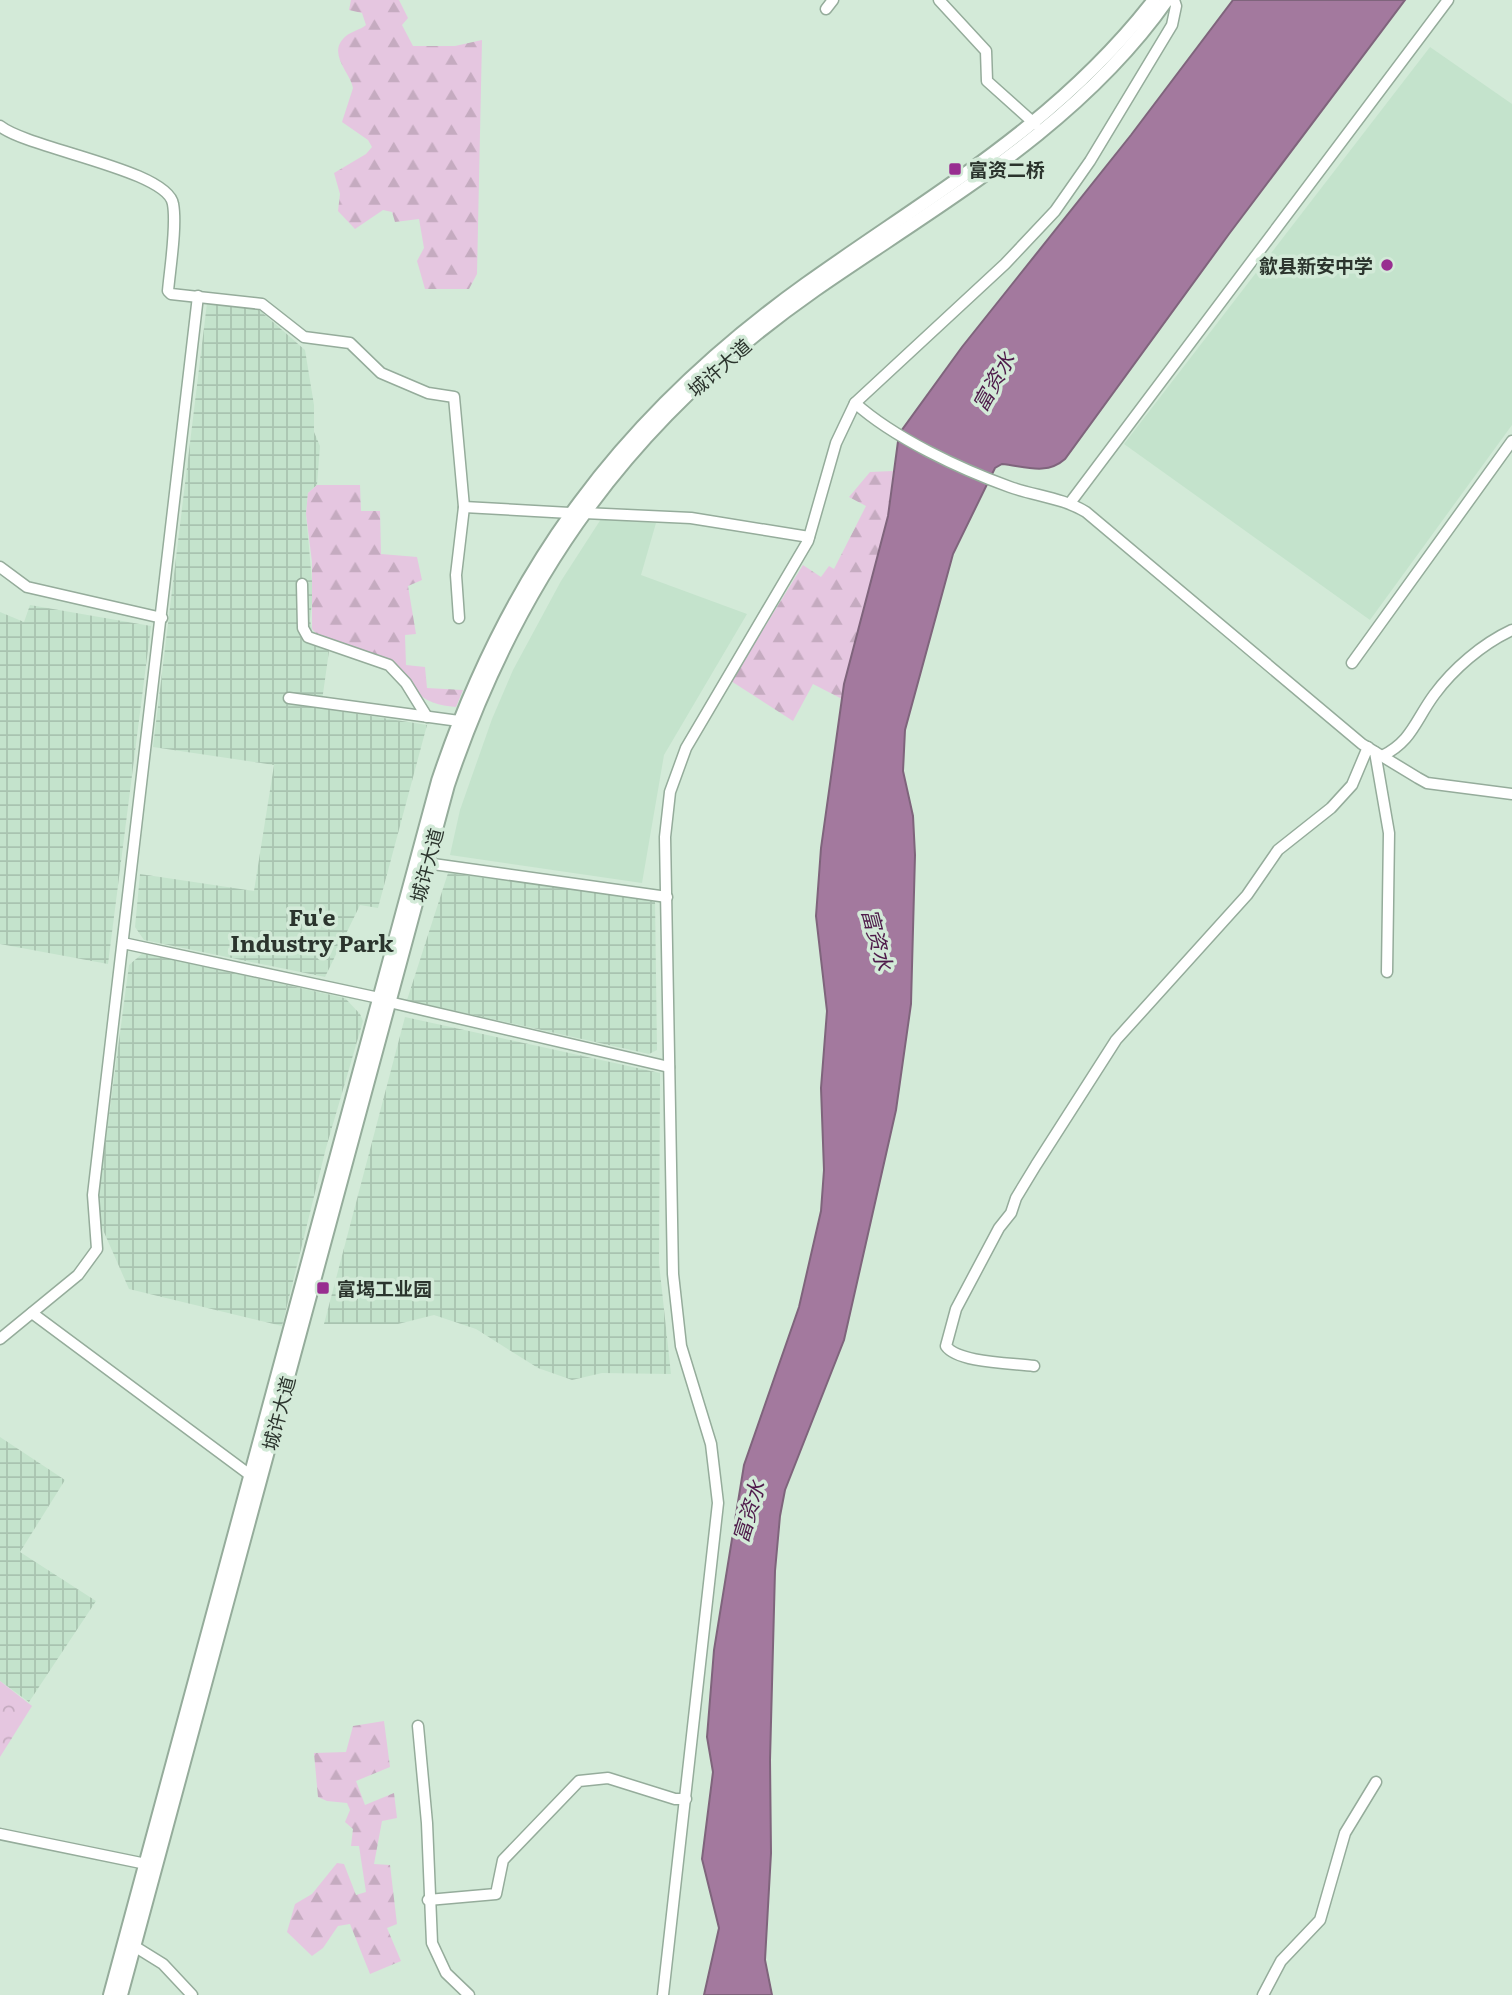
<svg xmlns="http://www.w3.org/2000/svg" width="1512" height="1995" viewBox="0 0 1512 1995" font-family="Literata,'Noto Sans SC',serif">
<defs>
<pattern id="industrial-grid" width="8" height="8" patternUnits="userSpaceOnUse" patternTransform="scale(1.75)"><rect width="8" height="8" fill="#c4e3cc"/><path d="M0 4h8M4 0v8" fill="none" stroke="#a9c3b0"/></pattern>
<pattern id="forest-firs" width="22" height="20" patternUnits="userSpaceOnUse" patternTransform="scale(1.75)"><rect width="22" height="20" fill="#e5c6e0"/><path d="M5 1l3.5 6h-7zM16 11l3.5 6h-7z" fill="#c5abc0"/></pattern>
<pattern id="park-crowns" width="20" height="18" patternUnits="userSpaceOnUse" patternTransform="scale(1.75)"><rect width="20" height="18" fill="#e5c6e0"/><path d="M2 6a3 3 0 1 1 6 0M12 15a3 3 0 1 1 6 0" fill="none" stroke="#c5abc0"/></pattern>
</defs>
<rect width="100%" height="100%" fill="#d3ead8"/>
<g fill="#c4e3cc">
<polygon points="1430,47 1512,104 1512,425 1370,620 1124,444"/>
<polygon points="601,519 656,523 641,575 747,614 664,755 642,883 450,855 460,810 492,719 513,670 561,581"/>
</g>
<g fill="url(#industrial-grid)">
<polygon points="207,303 257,308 305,350 314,405 314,432 320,446 317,485 308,493 306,514 313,593 310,620 312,629 305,642 329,651 321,708 427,725 378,908 360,905 325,977 144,940 135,927 140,874 254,891 274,765 153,747"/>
<polygon points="30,605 151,626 108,964 0,944 0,612 24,622"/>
<polygon points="448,873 655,900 657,1050 649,1054 407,1000"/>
<polygon points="143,953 345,998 360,1014 363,1021 326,1148 282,1326 129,1289 96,1214 129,965"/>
<polygon points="405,1017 660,1073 659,1263 671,1374 602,1373 572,1380 538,1368 476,1329 434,1315 398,1324 324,1324"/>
<polygon points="0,1437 65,1480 20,1552 96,1601 29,1702 0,1681"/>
</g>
<g fill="url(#forest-firs)">
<path d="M351,0h48l9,18 -6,7 11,21h42l27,-6 -5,234 -8,15h-44l-8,-28 7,-13 -5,-29 -24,3 -3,-10 -9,-2 -28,19 -17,-18 2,-17 -6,-21 32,-19 6,-7 -4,-7 -26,-18 11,-34c-3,-16 -27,-35 -7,-52 6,-5 14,-6 20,-11l-4,-12 -13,-3z"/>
<polygon points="893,471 888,516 842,699 813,684 793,721 731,681 803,565 821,577 829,566 834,569 866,506 849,497 870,472"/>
<path d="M317,485h43l1,26h19l1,43 36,3 5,23 -14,6 8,48 -11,1 1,30 19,2 2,21 36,2 -7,17c-47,-4 -38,-25 -69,-47 -22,-16 -56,-8 -75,-31v-67l-6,-48 2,-21z"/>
<polygon points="384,1721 390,1767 356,1781 365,1805 394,1793 397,1818 382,1821 374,1864 390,1865 397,1924 387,1928 401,1961 370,1974 350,1924 338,1926 323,1948 312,1956 287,1932 295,1904 312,1894 337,1863 344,1864 356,1895 366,1892 359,1846 351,1846 353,1829 345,1822 350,1810 347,1803 327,1801 318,1797 314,1753 346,1752 353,1726"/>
</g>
<polygon fill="url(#park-crowns)" points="0,1681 32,1706 0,1757"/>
<path fill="#a3799e" stroke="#7f647c" stroke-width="2" d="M1233,0h172l-176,234 -164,225c-19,17 -41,7 -63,5l-7,4 -42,86 -48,176 -2,41 10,45 2,39 -4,149 -15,106 -52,230 -59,150 -5,26 -5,55 -5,189 1,93 -6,107 7,35h-68l15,-67 -17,-69 11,-87 -6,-35 7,-87 30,-185 55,-158 22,-96 3,-41 -3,-82 6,-77 -11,-95 5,-68 23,-164 44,-168 11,-82 63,-87 169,-212z"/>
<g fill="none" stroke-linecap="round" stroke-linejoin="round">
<defs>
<g id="minor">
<polyline points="939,0 986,51 987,81 1035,124"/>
<polyline points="826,9 833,0"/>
<path d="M0,126c29,23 168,44 173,78 4,22 -3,64 -5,87l3,3 91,10 42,33 46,6 31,30 47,20 26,4 10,110 -8,68 3,43"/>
<path d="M855,403c39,35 105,66 155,84 26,9 53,11 76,25l276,232 56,34 9,5 85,11"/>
<polyline points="1070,503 1448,0"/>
<polyline points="464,507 570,513"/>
<polyline points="584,513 691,518 809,537"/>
<polyline points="0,567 27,587 162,618"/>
<polyline points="302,584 303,628 308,637 389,665 406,683 427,717"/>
<polyline points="1352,663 1512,441"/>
<polyline points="289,698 459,721"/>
<polyline points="1375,752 1389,833 1387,972"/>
<path d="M1382,756c30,-15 33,-35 52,-61 19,-26 48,-51 78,-65"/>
<polyline points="426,863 667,897"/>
<polyline points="123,943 379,998"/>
<polyline points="389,1002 669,1067"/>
<polyline points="32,1313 250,1475"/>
<polyline points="0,1339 78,1275 97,1249 93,1195 198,296"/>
<path d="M1034,1366c-22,-3 -76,-3 -88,-20l10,-37 43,-81 12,-15 5,-15 20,-33 80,-125 131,-145 31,-45 53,-42 21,-23 16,-38"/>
<polyline points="418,1726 427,1823 432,1943 446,1973 469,1995"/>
<polyline points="0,1834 146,1864"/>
<polyline points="428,1900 496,1894 503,1860 579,1781 608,1778 675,1799 686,1799"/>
<polyline points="134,1946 163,1964 192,1995"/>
<polyline points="663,1995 718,1503 711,1444 681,1346 673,1274 665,837 670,792 686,748 808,541 836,443 855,403 1005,264 1055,211 1090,161 1172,25 1176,6 1174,0"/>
<polyline points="1263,1995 1281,1961 1320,1920 1345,1833 1376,1782"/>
</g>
<g id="major">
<path d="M110,1995l328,-1214c71,-213 185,-366 368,-497 126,-90 251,-159 348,-284"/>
<path d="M121,1995l327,-1210c71,-211 184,-367 367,-495 124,-86 263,-163 352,-290"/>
</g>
</defs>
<use href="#minor" stroke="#95ac9b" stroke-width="13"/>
<use href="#major" stroke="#95ac9b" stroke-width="16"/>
<use href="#minor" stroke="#fff" stroke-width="10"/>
<use href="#major" stroke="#fff" stroke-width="12"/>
</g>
<g fill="#982e90" stroke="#d3ead8" stroke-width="2.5">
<rect x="948" y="162" width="14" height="14" rx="3.5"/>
<circle cx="1387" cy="265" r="7"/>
<rect x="316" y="1281" width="14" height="14" rx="3.5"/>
</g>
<g text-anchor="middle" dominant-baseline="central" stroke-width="7" stroke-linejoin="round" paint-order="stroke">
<g font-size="19" font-weight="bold" fill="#2b342d" stroke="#d3ead8" text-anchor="start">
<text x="969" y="169">富资二桥</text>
<text x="1373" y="265" text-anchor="end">歙县新安中学</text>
<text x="337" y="1288">富堨工业园</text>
</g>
<g font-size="19" fill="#2b342d" stroke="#d3ead8">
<text transform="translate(719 367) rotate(-41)">城许大道</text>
<text transform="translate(426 865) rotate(-75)">城许大道</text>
<text transform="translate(278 1413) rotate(-75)">城许大道</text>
</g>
<g font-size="21" font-style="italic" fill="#4e1a4a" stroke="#d3ead8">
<text transform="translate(992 381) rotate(-61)">富资水</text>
<text transform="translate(879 939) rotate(75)">富资水</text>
<text transform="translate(747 1511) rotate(-73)">富资水</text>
</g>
<g font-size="23" font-weight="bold" fill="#2b342d" stroke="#d3ead8">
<text x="312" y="916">Fu'e<tspan x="312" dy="26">Industry Park</tspan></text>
</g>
</g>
</svg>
